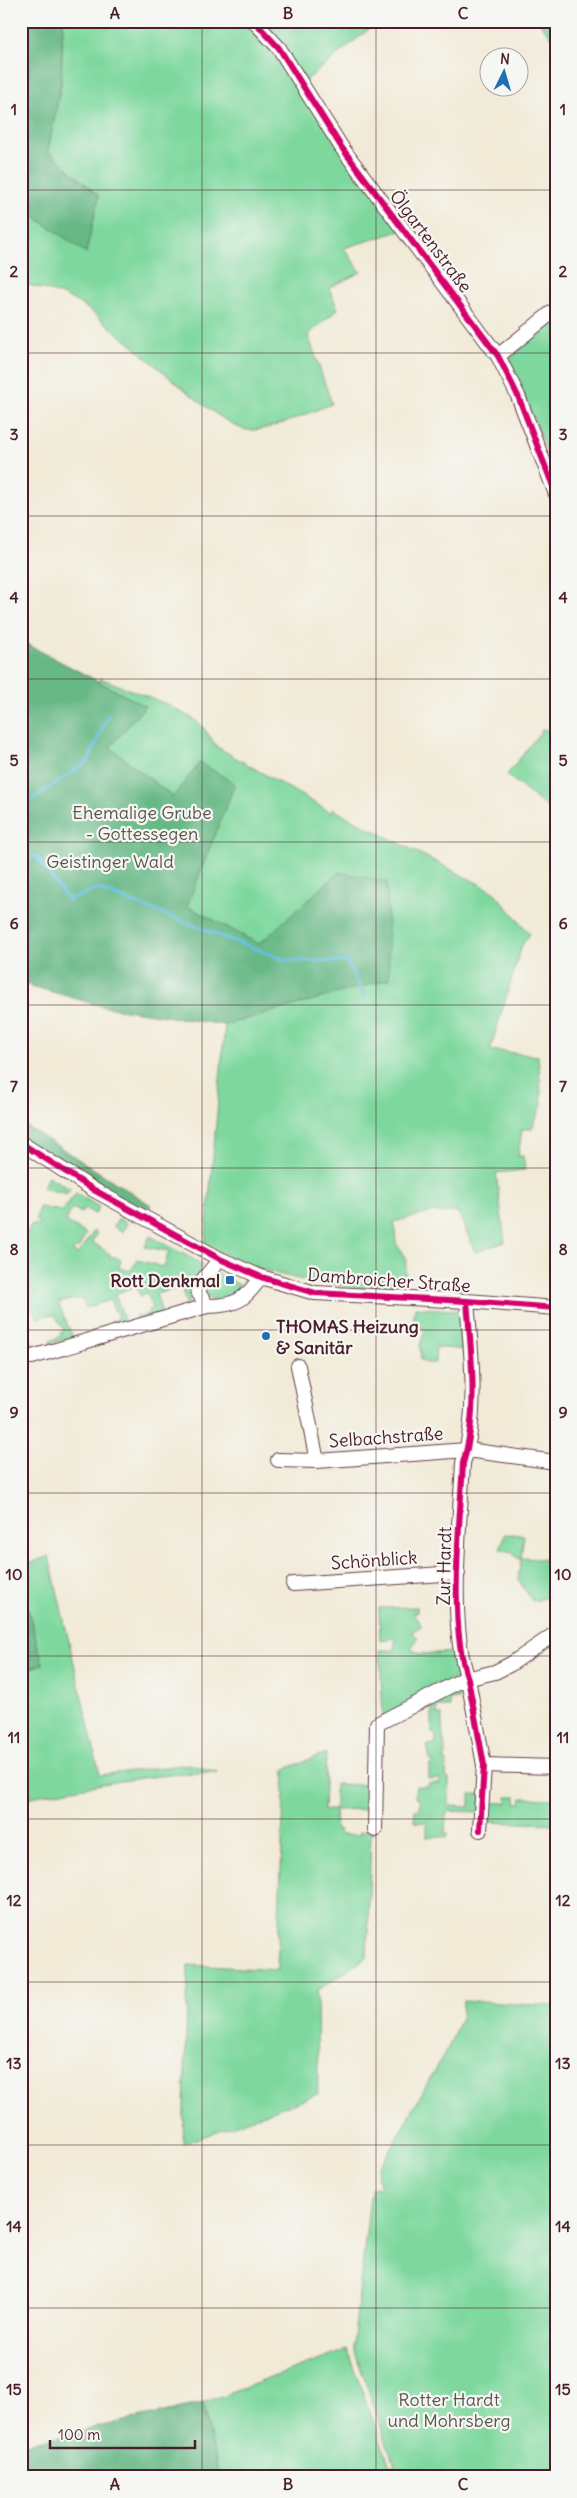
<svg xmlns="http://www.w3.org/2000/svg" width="577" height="2498" viewBox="0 0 577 2498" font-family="Delius,sans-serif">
<rect width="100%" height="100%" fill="#f6f6f2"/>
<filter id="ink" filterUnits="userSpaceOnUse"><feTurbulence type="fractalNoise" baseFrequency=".02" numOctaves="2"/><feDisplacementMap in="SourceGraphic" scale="10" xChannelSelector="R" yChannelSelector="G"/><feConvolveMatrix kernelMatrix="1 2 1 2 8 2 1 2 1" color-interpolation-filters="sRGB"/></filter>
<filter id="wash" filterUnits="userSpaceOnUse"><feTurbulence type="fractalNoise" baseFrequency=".0096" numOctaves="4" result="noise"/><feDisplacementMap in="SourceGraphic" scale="20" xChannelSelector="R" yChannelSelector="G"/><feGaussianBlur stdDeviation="1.12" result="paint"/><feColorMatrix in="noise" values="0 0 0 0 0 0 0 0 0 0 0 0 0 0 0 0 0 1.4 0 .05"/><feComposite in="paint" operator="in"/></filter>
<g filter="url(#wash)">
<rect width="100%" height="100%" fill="#f1ead7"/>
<g fill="#7ed89e" stroke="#647c64">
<path d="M63,21h184l32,32 121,178 -56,17 17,24 -32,16 9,21 -30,26 24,69c-23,8 -59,27 -84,26 -28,-1 -132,-103 -166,-125 -17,-11 -41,-17 -61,-22v-111l78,24 -51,-45 13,-67z"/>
<polygon points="261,21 379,21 304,82"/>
<polygon points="538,21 556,21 556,42"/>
<polygon points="556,317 556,474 509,359"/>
<path d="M100,678l64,25 31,17 8,7 14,20 115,66v-4l161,82 37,43 -8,11 -32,105 48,6 4,48 -10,25h-10l-4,27h5l2,14 -29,3 9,69 -30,10 -17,-40h-25l-39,10 2,21 10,16 -1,33c-69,-5 -139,-12 -200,-48l20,-219 133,-38 -102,-27 -235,-176 78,-94z"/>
<polygon points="542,730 556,730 556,815 507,775"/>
<polygon points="48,1176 70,1189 66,1194 43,1188"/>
<polygon points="76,1193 99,1207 95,1214 84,1208 81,1213 73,1208 65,1221 86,1234 78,1249 75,1248 73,1252 78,1254 94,1231 97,1233 92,1242 110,1254 110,1259 113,1256 121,1260 119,1268 130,1271 138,1260 164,1267 169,1251 145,1247 150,1236 202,1264 187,1306 181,1287 156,1294 162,1314 137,1320 135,1316 139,1315 140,1317 149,1313 148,1310 153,1308 147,1293 140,1296 136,1286 115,1294 125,1323 114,1328 111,1321 118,1318 110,1300 86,1308 81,1298 58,1303 73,1337 50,1344 50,1341 61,1336 60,1333 64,1330 55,1315 46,1315 38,1319 31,1307 21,1313 21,1233 26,1235 31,1225 39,1224 38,1220 35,1221 39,1207 62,1211"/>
<polygon points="119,1218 127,1223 123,1232 113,1226"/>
<path d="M215,1272l30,16c-8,10 -27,15 -39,10l-3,-7z"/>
<polygon points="415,1307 463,1311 464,1350 436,1347 435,1363 426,1363 421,1360 420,1346 425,1329 420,1328 419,1323 413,1323"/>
<polygon points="21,1319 26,1327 25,1329 36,1349 32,1350 21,1329"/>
<polygon points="505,1534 524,1535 521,1558 556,1560 556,1591 553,1588 546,1592 547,1596 539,1600 532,1601 518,1579 521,1558 517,1558 512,1552 500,1549"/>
<path d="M49,1556l51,219 89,-11 28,8c-67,2 -130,14 -196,27v-128l22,-7 -22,-79v-18z"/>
<polygon points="417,1607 417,1612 413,1614 418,1618 421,1626 412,1632 418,1638 411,1648 419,1654 453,1652 457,1678 383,1718 380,1650 395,1650 395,1638 380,1640 379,1608"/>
<path d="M456,1684l4,15 -10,1v7h-13v8h5c-1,17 4,30 3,46l2,1 -1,16 3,1v27l21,1v-13h11l-1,18 -31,-1 -1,3h-2l-1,19h3v4h-21v-14l-13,-1 1,-12 5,-1 -1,-10 -4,-1 1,-12 12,1v-4h12v-4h-11v-14h4v-4l-3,-1 -3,-15 9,-1v-10l-4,-1v-37z"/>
<polygon points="326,1753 324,1810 335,1810 335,1784 375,1785 375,1809 335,1810 336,1830 340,1830 339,1835 359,1835 359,1832 375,1832 371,1835 367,1957 317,1991 318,2094 183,2144 188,1965 277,1970 285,1769"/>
<polygon points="507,1797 516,1797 516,1803 521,1803 522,1798 556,1799 556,1824 481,1822 482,1802 506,1803"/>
<polygon points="463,2001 556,2006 556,2477 219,2477 203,2403 347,2350 390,2466 394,2465 353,2346 371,2189 376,2187 380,2189 377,2177 380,2167 449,2046 462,2015"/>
</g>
<g fill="#66b885" stroke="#586c58">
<polygon points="21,21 63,21 61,84 48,151 99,196 86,253 21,207"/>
<polygon points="21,641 145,706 110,747 173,797 200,762 235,784 187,906 259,944 339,872 387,882 389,979 225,1025 105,1007 21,983"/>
<polygon points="21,1123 151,1205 146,1214 80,1178 21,1137"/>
<polygon points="21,1585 43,1664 21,1671"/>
<polygon points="203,2403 219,2477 21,2477 21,2435 25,2444"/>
</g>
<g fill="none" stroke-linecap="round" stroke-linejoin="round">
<g stroke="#63c1e2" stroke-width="3">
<polyline points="21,807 88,761 108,715"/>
<polyline points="21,859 36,856 68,900 98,889 285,960 347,962 365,998"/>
<polyline points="21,1662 23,1663"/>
</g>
</g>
</g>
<g filter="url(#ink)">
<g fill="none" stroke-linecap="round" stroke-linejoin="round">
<defs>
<g id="minor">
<polyline points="254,21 279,48 342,148 498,356 518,396 556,494"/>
<polyline points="498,356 556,309"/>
<polyline points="21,1143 94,1190 220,1259 261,1277 315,1293 467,1301 556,1308"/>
<path d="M220,1259l-18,22 -4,11 9,14c29,0 38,-6 54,-29"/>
<path d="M467,1301c4,51 12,111 -4,162 -3,59 -15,161 5,216l16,86 -4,65"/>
<polyline points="32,1357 207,1306"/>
<polyline points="298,1366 317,1461"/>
<polyline points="278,1460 317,1461 467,1450 556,1462"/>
<polyline points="293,1584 458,1573"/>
<polyline points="484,1765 556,1767"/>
<polyline points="375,1830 377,1724 462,1680 495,1672 511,1664 556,1633"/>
</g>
</defs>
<use href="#minor" stroke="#633d45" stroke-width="16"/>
<use href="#minor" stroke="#fff" stroke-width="14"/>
<defs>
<g id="cycleway">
<polyline points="254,21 279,48 342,148 498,356 518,396 556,494"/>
<polyline points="21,1143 94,1190 220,1259 261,1277 315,1293 467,1301 556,1308"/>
<path d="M467,1301c4,51 12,111 -4,162 -3,59 -15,161 5,216l16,86 -4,65"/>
</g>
</defs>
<use href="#cycleway" stroke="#f6f6f2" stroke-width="9"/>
<use href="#cycleway" stroke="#d6006c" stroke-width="6"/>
</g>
</g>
<path fill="none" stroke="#4a1f2b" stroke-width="1" stroke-opacity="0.55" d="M202,21v2456M376,21v2456M21,190h535M21,353h535M21,516h535M21,679h535M21,842h535M21,1005h535M21,1168h535M21,1330h535M21,1493h535M21,1656h535M21,1819h535M21,1982h535M21,2145h535M21,2308h535"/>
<g fill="#1f6fb2" stroke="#f6f6f2" stroke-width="2">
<rect x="225" y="1275" width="10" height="10" rx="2.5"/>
<circle cx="266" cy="1336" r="5"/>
</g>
<g text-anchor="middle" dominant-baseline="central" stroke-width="4.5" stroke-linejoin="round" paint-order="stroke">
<g font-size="18" fill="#4a1f2b" stroke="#f6f6f2">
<text transform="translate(431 241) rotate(53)">Ölgartenstraße</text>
<text transform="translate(389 1280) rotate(4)">Dambroicher Straße</text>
<text transform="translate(386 1437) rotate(-4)">Selbachstraße</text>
<text transform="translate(374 1560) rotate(-4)">Schönblick</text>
<text transform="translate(444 1566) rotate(-89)">Zur Hardt</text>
</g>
<g font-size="18" fill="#5a564e" stroke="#f6f6f2">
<text x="142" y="812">Ehemalige Grube<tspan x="142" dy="21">- Gottessegen</tspan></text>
<text x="110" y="861">Geistinger Wald</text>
<text x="449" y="2399">Rotter Hardt<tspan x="449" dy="21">und Mohrsberg</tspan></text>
</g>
<g font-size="18" font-weight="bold" fill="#4a1f2b" stroke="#f6f6f2" text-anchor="end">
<text x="220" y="1280">Rott Denkmal</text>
<text x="276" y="1326" text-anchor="start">THOMAS Heizung<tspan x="276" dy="21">&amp; Sanitär</tspan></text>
</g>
</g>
<rect width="577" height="2498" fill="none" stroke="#f6f6f2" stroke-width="55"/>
<g transform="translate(504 72) rotate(5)"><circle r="24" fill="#f6f6f2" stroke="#b1a0a2"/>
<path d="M0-4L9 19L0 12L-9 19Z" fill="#1f6fb2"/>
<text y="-8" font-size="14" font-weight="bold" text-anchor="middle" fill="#4a1f2b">N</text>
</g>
<path d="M50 2440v8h145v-8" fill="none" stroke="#4a1f2b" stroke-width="2.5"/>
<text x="58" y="2440" font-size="15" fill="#4a1f2b" stroke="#f6f6f2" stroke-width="4" paint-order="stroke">100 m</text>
<rect x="28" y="28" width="522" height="2442" fill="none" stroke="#4a1f2b" stroke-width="2"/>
<g font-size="16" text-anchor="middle" font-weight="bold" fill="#4a1f2b">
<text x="115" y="19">A</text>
<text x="288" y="19">B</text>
<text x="463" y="19">C</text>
<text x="14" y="115">1</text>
<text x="563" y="115">1</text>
<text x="14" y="277">2</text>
<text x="563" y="277">2</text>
<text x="14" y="440">3</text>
<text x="563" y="440">3</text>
<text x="14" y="603">4</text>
<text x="563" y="603">4</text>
<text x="14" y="766">5</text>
<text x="563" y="766">5</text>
<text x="14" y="929">6</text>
<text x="563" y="929">6</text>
<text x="14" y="1092">7</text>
<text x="563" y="1092">7</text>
<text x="14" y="1255">8</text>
<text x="563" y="1255">8</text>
<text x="14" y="1418">9</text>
<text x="563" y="1418">9</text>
<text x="14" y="1580">10</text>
<text x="563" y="1580">10</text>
<text x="14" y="1743">11</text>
<text x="563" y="1743">11</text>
<text x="14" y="1906">12</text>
<text x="563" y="1906">12</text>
<text x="14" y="2069">13</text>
<text x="563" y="2069">13</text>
<text x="14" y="2232">14</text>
<text x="563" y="2232">14</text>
<text x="14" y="2395">15</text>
<text x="563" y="2395">15</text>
<text x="115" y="2490">A</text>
<text x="288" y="2490">B</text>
<text x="463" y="2490">C</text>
</g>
</svg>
